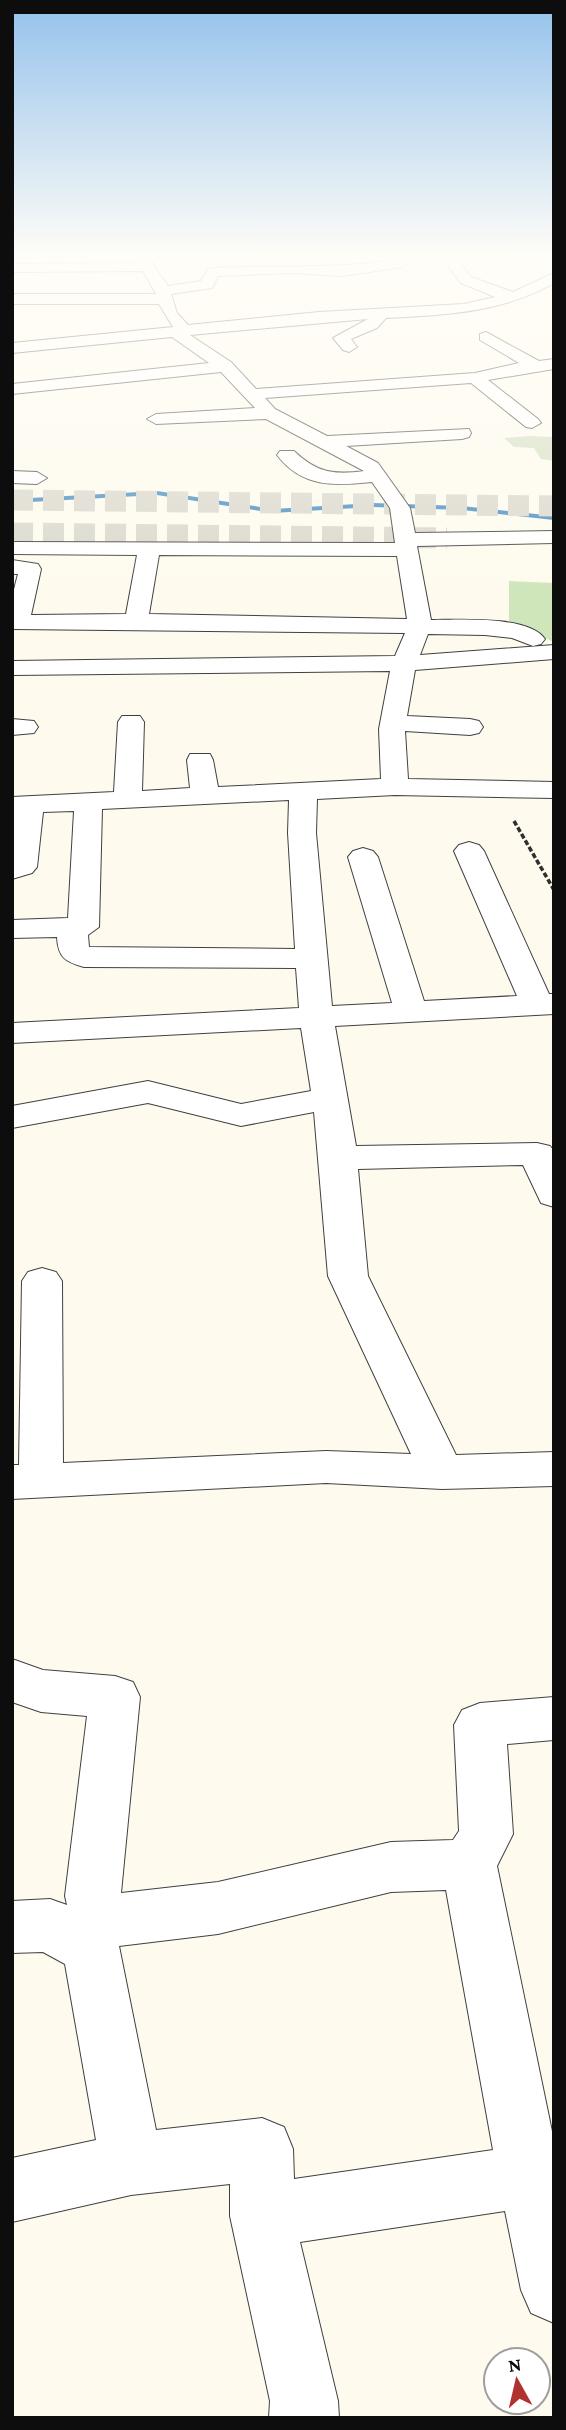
<svg xmlns="http://www.w3.org/2000/svg" width="566" height="2430" viewBox="0 0 566 2430" font-family="'Crimson Pro',serif">
<rect width="100%" height="100%" fill="#fefbee"/>
<polygon fill="#cfe5ba" points="509,581 554,583 554,642 509,621"/>
<polygon fill="#d3dec1" points="529,436 554,437 554,461 541,459 534,448 514,447 504,438"/>
<g fill="none" stroke-linecap="round" stroke-linejoin="round">
<polygon fill="#448ac1" fill-rule="evenodd" points="157,491 273,509 373,503 462,506 554,516 554,520 462,510 373,507 273,513 157,495 12,503 12,499"/>
<g stroke="#dad7cc" stroke-width="21" stroke-dasharray="21 10" stroke-linecap="butt">
<polyline points="12,500 554,506"/>
<polyline points="12,533 447,538"/>
</g>
<defs>
<g id="minor">
<path d="M144,255h15l-7,8 16,23 33,-5 7,-12 5,-1c59,-3 118,1 176,-7l1,-6h35l-21,6 -1,6 -61,9 -49,-3 -75,3 -6,12 -41,6 6,19 11,12 131,-13 145,-8 31,-7 -34,-14 -21,-28h14l17,22 42,15 41,-19v10c-52,30 -110,32 -168,35l-9,10 -26,11 6,8 -8,5 -6,-2 -10,-12 35,-19 -178,16 41,27 25,27 219,-16 44,-10 -39,-23v-6l6,-2 53,29 15,-2v10l-66,11 50,39 3,4 -9,5 -6,-1 -55,-44 -206,15 10,11 52,27 142,-7 2,4 -2,4 -7,2 -116,7 32,17 32,45 5,25 139,-2v12l-137,3 14,74c27,0 97,-5 114,19l-4,5 -8,2 -21,-8 -27,-3 -57,-1 -8,21 134,-10v14l-139,11 -8,46 63,3 9,2 4,6 -4,6 -9,2 -65,-4 3,48 146,3v16l-159,-3 -78,4 -1,34 16,173 60,-3 -44,-146 5,-6 10,-3 10,3 5,6 46,144 93,-5 -63,-145 5,-6 10,-3 10,3 5,6 65,143h5v20l-219,12 21,120 181,-3 13,3 4,5v56l-13,-4 -18,-38 -165,4 10,107 88,179 98,-3v34l-112,3 -116,-6 -314,16v-34h7l3,-184 6,-9 14,-4 14,4 6,9 1,182 263,-12 85,3 -83,-178 -14,-164 -73,14 -93,-23 -136,25v-22l136,-25 93,23 70,-13 -10,-63 -289,15v-20l287,-15 -3,-40 -212,-1c-19,-5 -26,-10 -27,-30l-45,1v-18l56,-2 6,-107 -31,1 -6,55 -5,6 -20,6v-82l102,-5 4,-70 4,-6h18l4,6 -2,69 48,-3 -3,-28 3,-6h20l3,6 5,27 163,-8 -2,-50 11,-58 -378,4v-14l383,-5 10,-23 -393,-4v-32l6,-23h-6v-14l26,4 3,5 -10,46 95,-1 11,-59 -125,-1v-12l383,1 -5,-35 -18,-26c-37,4 -70,6 -95,-27l3,-4h14c23,22 40,24 70,20l-98,-52 -110,5 -9,-5 9,-5 99,-6 -34,-36 -209,22v-10l197,-21 -37,-26 -160,16v-10l161,-16 -14,-23h-147v-10h144l-13,-23 -131,1v-8l125,-1zM159,555l238,1 10,63 -258,-5zM289,800l-1,33 7,116 -206,-2 -1,-12 11,-8 3,-118z"/>
<polygon points="12,471 37,472 47,478 37,484 12,483"/>
<polygon points="12,719 34,721 38,727 34,733 12,735"/>
<path d="M12,1659l31,11 72,6 18,6 7,15 -19,196 97,-11 173,-40 62,-2 6,-9 -5,-106 8,-15 18,-7 74,-6v43l-47,4 6,90 -16,32 57,275v182l-23,-10 -10,-23 -16,-79 -205,31 38,159 1,17h-70l1,-17 -40,-185v-32l-99,11 -119,27v-64l84,-18 -31,-176 -22,-12 -31,1v-52l38,-2 17,6 -2,-9 22,-180 -46,-4 -29,-10zM446,1890l47,260 -199,29 -1,-30 -9,-22 -22,-9 -106,12 -37,-184 99,-12 173,-42z"/>
</g>
</defs>
<use href="#minor" stroke="#404040" stroke-width="2"/>
<polyline stroke="#2f2f2f" stroke-width="3.5" stroke-dasharray="5 2.5" stroke-linecap="butt" points="514,821 554,890"/>
<use href="#minor" fill="#fff" fill-rule="evenodd"/>
</g>
<linearGradient id="sky" x2="0" y2="1"><stop stop-color="#94c2ec"/><stop offset="0.43" stop-color="#fffdf7"/><stop offset="1" stop-color="#fffdf7" stop-opacity="0"/></linearGradient>
<rect width="566" height="595" fill="url(#sky)"/>
<rect width="566" height="2430" fill="none" stroke="#0d0d0d" stroke-width="28"/>
<g transform="translate(517 2381) rotate(352)"><circle r="33" fill="#ffffff" stroke="#9e9e9e" stroke-width="2"/>
<path d="M0-5L12 26L0 18L-12 26Z" fill="#b13131"/>
<text y="-10" font-size="19" font-weight="bold" text-anchor="middle" fill="#0d0d0d">N</text>
</g>
</svg>
